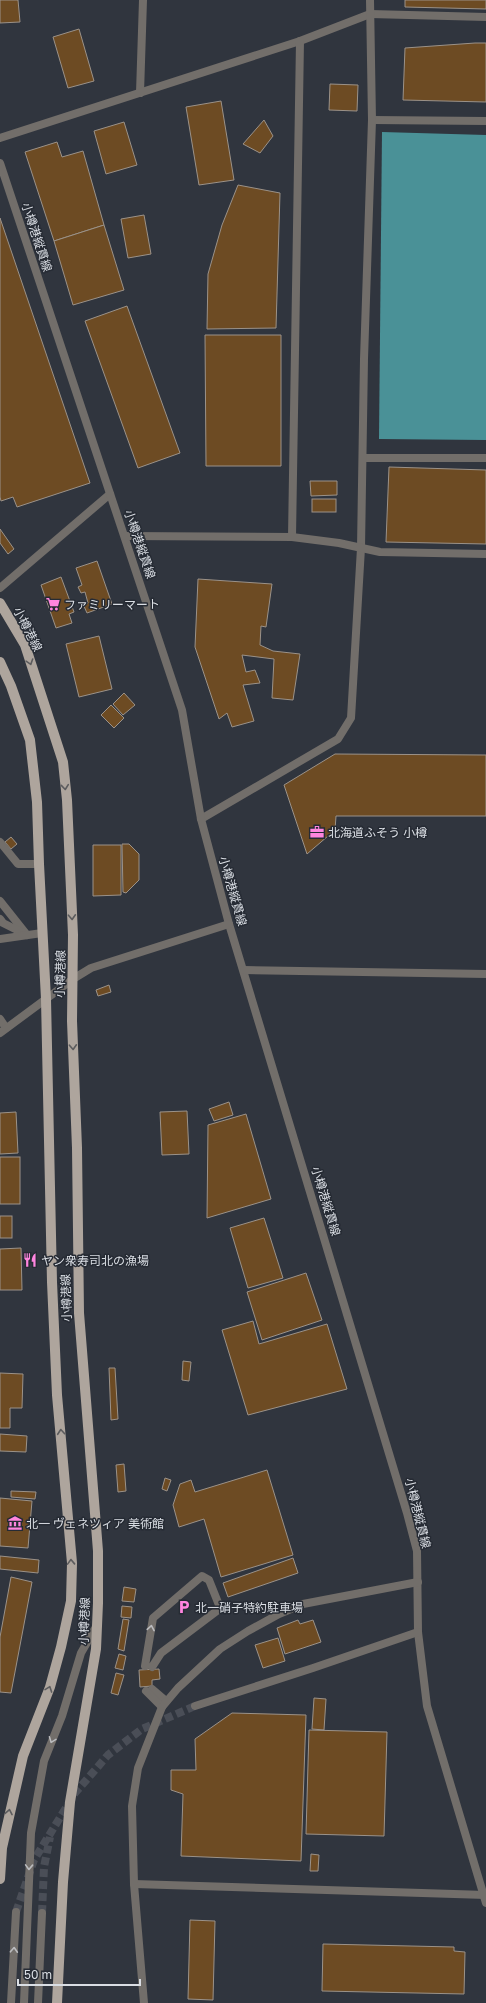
<svg xmlns="http://www.w3.org/2000/svg" width="486" height="2003" viewBox="0 0 486 2003" font-family="'Golos Text','Noto Sans JP',sans-serif">
<rect width="100%" height="100%" fill="#30353e"/>
<polygon fill="#4a9197" points="382,132 486,135 486,440 379,439"/>
<g fill="#6d4b23" stroke="#9b9289">
<polygon points="0,0 18,0 20,22 0,23"/>
<polygon points="405,0 486,0 486,9 405,7"/>
<polygon points="79,29 94,81 68,88 53,37"/>
<polygon points="475,43 486,43 486,102 403,100 405,48"/>
<polygon points="330,84 358,85 357,111 329,110"/>
<polygon points="221,101 234,180 199,185 186,107"/>
<polygon points="264,120 273,136 260,153 243,144"/>
<polygon points="124,122 137,165 106,174 94,131"/>
<polygon points="57,142 62,157 83,151 104,225 54,241 25,152"/>
<polygon points="238,185 280,193 276,328 207,329 208,274 222,225"/>
<polygon points="144,215 151,254 128,258 121,219"/>
<polygon points="0,218 90,483 17,507 13,497 1,501 0,497"/>
<polygon points="104,225 124,290 73,305 54,241"/>
<polygon points="127,306 180,453 138,468 85,321"/>
<polygon points="205,335 281,335 281,466 206,466"/>
<polygon points="389,467 486,470 486,544 386,542"/>
<polygon points="310,481 337,481 337,495 311,496"/>
<rect x="312" y="499" width="24" height="13"/>
<polygon points="0,529 14,549 8,554 0,543"/>
<polygon points="97,561 112,604 87,613 83,604 88,603 85,592 81,593 78,587 82,585 76,568"/>
<polygon points="61,577 74,612 69,614 72,623 56,628 41,585"/>
<polygon points="198,579 272,584 266,627 261,626 260,645 273,651 300,654 293,700 272,698 274,659 242,655 246,672 255,670 260,683 243,685 254,721 232,727 227,713 219,719 195,647"/>
<polygon points="99,636 112,689 79,697 66,644"/>
<polygon points="124,693 135,705 123,715 113,704"/>
<polygon points="111,705 124,718 114,728 101,715"/>
<polygon points="335,754 486,755 486,816 336,816 335,830 307,854 284,785"/>
<polygon points="11,837 17,844 11,849 5,842"/>
<polygon points="122,844 129,844 139,854 139,880 126,893 123,892"/>
<polygon points="93,845 121,845 121,895 93,896"/>
<polygon points="109,985 111,992 98,996 96,990"/>
<polygon points="229,1102 233,1115 214,1121 209,1109"/>
<polygon points="187,1111 189,1154 162,1155 160,1112"/>
<polygon points="16,1112 18,1153 0,1154 0,1113"/>
<polygon points="246,1114 271,1199 207,1218 208,1125"/>
<rect x="0" y="1157" width="20" height="47"/>
<rect x="0" y="1216" width="12" height="22"/>
<polygon points="264,1218 283,1278 248,1288 230,1228"/>
<polygon points="21,1248 22,1290 0,1290 0,1249"/>
<polygon points="306,1273 322,1320 262,1340 247,1292"/>
<polygon points="253,1321 259,1344 327,1324 347,1389 248,1415 222,1330"/>
<polygon points="183,1361 191,1362 189,1381 182,1380"/>
<polygon points="109,1368 115,1368 118,1419 111,1420"/>
<polygon points="0,1373 23,1374 22,1408 10,1408 10,1428 0,1428"/>
<polygon points="0,1434 27,1436 26,1452 0,1451"/>
<polygon points="124,1464 126,1491 118,1492 116,1465"/>
<polygon points="267,1470 293,1555 221,1577 204,1519 179,1527 173,1505 180,1484 191,1480 195,1492"/>
<polygon points="165,1478 171,1480 167,1491 162,1489"/>
<polygon points="11,1491 36,1492 35,1499 11,1497"/>
<polygon points="0,1498 32,1501 28,1548 0,1546"/>
<polygon points="0,1556 39,1560 38,1573 0,1569"/>
<polygon points="293,1558 298,1573 228,1597 223,1583"/>
<polygon points="11,1577 32,1582 11,1693 0,1692 0,1637"/>
<polygon points="124,1587 136,1589 134,1602 122,1601"/>
<polygon points="122,1606 132,1607 131,1618 121,1617"/>
<polygon points="123,1619 129,1620 124,1651 118,1649"/>
<polygon points="298,1620 300,1624 313,1620 321,1642 285,1654 277,1628"/>
<polygon points="278,1638 285,1661 263,1668 255,1645"/>
<polygon points="119,1654 126,1656 123,1670 115,1668"/>
<polygon points="159,1669 160,1679 152,1680 152,1686 140,1687 139,1670"/>
<polygon points="116,1673 124,1675 118,1695 111,1693"/>
<polygon points="314,1698 326,1699 324,1730 312,1729"/>
<polygon points="232,1713 306,1715 301,1861 181,1856 183,1794 171,1790 171,1770 196,1770 195,1739"/>
<polygon points="309,1730 387,1732 384,1836 306,1834"/>
<polygon points="311,1854 319,1855 318,1871 310,1871"/>
<polygon points="190,1920 215,1921 213,2000 188,1999"/>
<polygon points="323,1944 454,1947 454,1951 465,1952 464,1994 322,1991"/>
</g>
<g fill="none" stroke-linecap="round" stroke-linejoin="round">
<g stroke="#4a4e57" stroke-width="8" stroke-dasharray="8 4" stroke-linecap="butt">
<polyline points="16,1912 34,1860 75,1793 108,1755 142,1729 195,1706"/>
<polyline points="42,1913 44,1867 50,1837"/>
</g>
<g stroke="#726e6a" stroke-width="8">
<polyline points="370,14 486,17"/>
<polyline points="372,120 486,121"/>
<polyline points="0,901 27,935"/>
<polyline points="0,919 3,923 23,933"/>
<polyline points="0,1019 6,1028"/>
<polyline points="145,1666 153,1618 202,1576 209,1580 219,1605 218,1610 161,1653 152,1667"/>
<polyline points="152,1689 166,1701"/>
<polyline points="146,1691 162,1707"/>
</g>
<g stroke="#726e6a" stroke-width="8">
<polyline points="140,93 143,0"/>
<polyline points="0,138 300,41 370,14"/>
<polyline points="363,458 486,458"/>
<polyline points="292,537 300,41"/>
<polyline points="0,588 110,494"/>
<polyline points="201,819 338,739 351,718 361,548 364,359 372,120 370,0"/>
<polyline points="0,842 18,864 39,864"/>
<polyline points="0,939 42,933"/>
<polyline points="134,1884 486,1895"/>
</g>
<g stroke="#726e6a" stroke-width="8">
<polyline points="0,163 182,710 201,819 229,924 407,1513 417,1551 418,1632 427,1706 486,1903"/>
<polyline points="125,536 292,537 339,543 380,552 486,554"/>
<polyline points="244,970 486,974"/>
<polyline points="0,1033 73,979 91,968 229,924"/>
<polyline points="195,1706 313,1668 418,1632"/>
<polyline points="11,2003 16,1912"/>
<polyline points="24,2003 31,1833 44,1761 62,1716 81,1653 96,1627"/>
<polyline points="38,2003 42,1913"/>
<polyline points="144,2003 134,1884 132,1806 138,1768 162,1707 178,1688 220,1649 248,1631 279,1614 303,1604 418,1582"/>
</g>
<g stroke="#aea59d" stroke-width="10">
<polyline points="0,603 25,645 63,762 67,800 73,935 72,1021 77,1148 79,1313 98,1551 98,1603 96,1649 70,1802 63,1882 57,2003"/>
<polyline points="0,662 11,686 30,740 37,802 39,864 46,999 52,1282 57,1395 72,1563 71,1601 61,1647 50,1687 23,1756 2,1848 0,1879"/>
</g>
</g>
<defs><path id="oneway-chevron" d="M-2-3.5L2.5 0L-2 3.5" fill="none" stroke-width="1.6" stroke-linecap="round" stroke-linejoin="round"/></defs>
<g stroke="#5c5c5e">
<use href="#oneway-chevron" transform="translate(30 662) rotate(72)"/>
<use href="#oneway-chevron" transform="translate(65 787) rotate(84)"/>
<use href="#oneway-chevron" transform="translate(72 917) rotate(87)"/>
<use href="#oneway-chevron" transform="translate(73 1047) rotate(87)"/>
<use href="#oneway-chevron" transform="translate(61 1432) rotate(-95)"/>
<use href="#oneway-chevron" transform="translate(71 1562) rotate(-92)"/>
<use href="#oneway-chevron" transform="translate(49 1689) rotate(-70)"/>
<use href="#oneway-chevron" transform="translate(9 1812) rotate(-79)"/>
</g>
<g stroke="#bbbcbf">
<use href="#oneway-chevron" transform="translate(151 1628) rotate(-80)"/>
<use href="#oneway-chevron" transform="translate(52 1740) rotate(111)"/>
<use href="#oneway-chevron" transform="translate(29 1867) rotate(92)"/>
<use href="#oneway-chevron" transform="translate(14 1950) rotate(-87)"/>
</g>
<defs>
<symbol id="supermarket-bare" viewBox="-9 -9 18 18"><path d="M-6-5.5h2.5l.6 2H6L4.5 2H-2.5L-4.4-4H-6ZM-1.5 3.2a1.3 1.3 0 1 0 .1 0ZM3 3.2a1.3 1.3 0 1 0 .1 0Z" fill="#ff85df" stroke="#262b34" stroke-width="2.5" paint-order="stroke"/></symbol>
<symbol id="office-bare" viewBox="-9 -9 18 18"><path d="M-6-3h4V-5.5h4V-3h4V5H-6ZM-1-4.5V-3h2v-1.5ZM-6 0V1H6V0Z" fill="#ff85df" stroke="#262b34" stroke-width="2.5" paint-order="stroke"/></symbol>
<symbol id="restaurant-bare" viewBox="-9 -9 18 18"><path d="M-5-6h1v4h1v-4h1v4h1v-4h1v5L-1.5 .5V6h-2V.5L-5-1ZM5-6V6H3V1.5H1.5Q1.5-4 5-6Z" fill="#ff85df" stroke="#262b34" stroke-width="2.5" paint-order="stroke"/></symbol>
<symbol id="museum-bare" viewBox="-9 -9 18 18"><path d="M0-6L6-3V-2H-6V-3ZM-5-1h2V3h-2ZM-1-1h2V3h-2ZM3-1h2V3H3ZM-6 4H6V6H-6Z" fill="#ff85df" stroke="#262b34" stroke-width="2.5" paint-order="stroke"/></symbol>
<symbol id="parking-bare" viewBox="-9 -9 18 18"><path d="M-3.5-5.5H1a3.5 3.5 0 0 1 0 7H-1V5.5H-3.5ZM-1-3.4V-.6H.8a1.4 1.4 0 0 0 0-2.8Z" fill="#ff85df" stroke="#262b34" stroke-width="2.5" paint-order="stroke"/></symbol>
</defs>
<g fill-rule="evenodd">
<use href="#supermarket-bare" x="43" y="594" width="20" height="20"/>
<use href="#office-bare" x="307" y="822" width="20" height="20"/>
<use href="#restaurant-bare" x="20" y="1250" width="20" height="20"/>
<use href="#museum-bare" x="5" y="1513" width="20" height="20"/>
<use href="#parking-bare" x="174" y="1597" width="20" height="20"/>
</g>
<g text-anchor="middle" dominant-baseline="central" stroke-width="3" stroke-linejoin="round" paint-order="stroke">
<g font-size="12" fill="#dadee4" stroke="#262b34">
<text transform="translate(37 237) rotate(72)">小樽港縦貫線</text>
<text transform="translate(140 544) rotate(71)">小樽港縦貫線</text>
<text transform="translate(28 629) rotate(63)">小樽港線</text>
<text transform="translate(233 891) rotate(74)">小樽港縦貫線</text>
<text transform="translate(60 974) rotate(-89)">小樽港線</text>
<text transform="translate(326 1201) rotate(73)">小樽港縦貫線</text>
<text transform="translate(66 1298) rotate(-92)">小樽港線</text>
<text transform="translate(418 1513) rotate(76)">小樽港縦貫線</text>
<text transform="translate(84 1621) rotate(-88)">小樽港線</text>
</g>
<g font-size="12" fill="#dadee4" stroke="#262b34" text-anchor="start">
<text x="64" y="604">ファミリーマート</text>
<text x="328" y="832">北海道ふそう 小樽</text>
<text x="41" y="1260">ヤン衆寿司北の漁場</text>
<text x="26" y="1523">北一 ヴェネツィア 美術館</text>
<text x="195" y="1607">北一硝子特約駐車場</text>
</g>
</g>
<path d="M18 1979v6h122v-6" fill="none" stroke="#dadee4" stroke-width="2"/>
<text x="24" y="1979" font-size="12" fill="#dadee4" stroke="#262b34" stroke-width="3" paint-order="stroke">50 m</text>
</svg>
